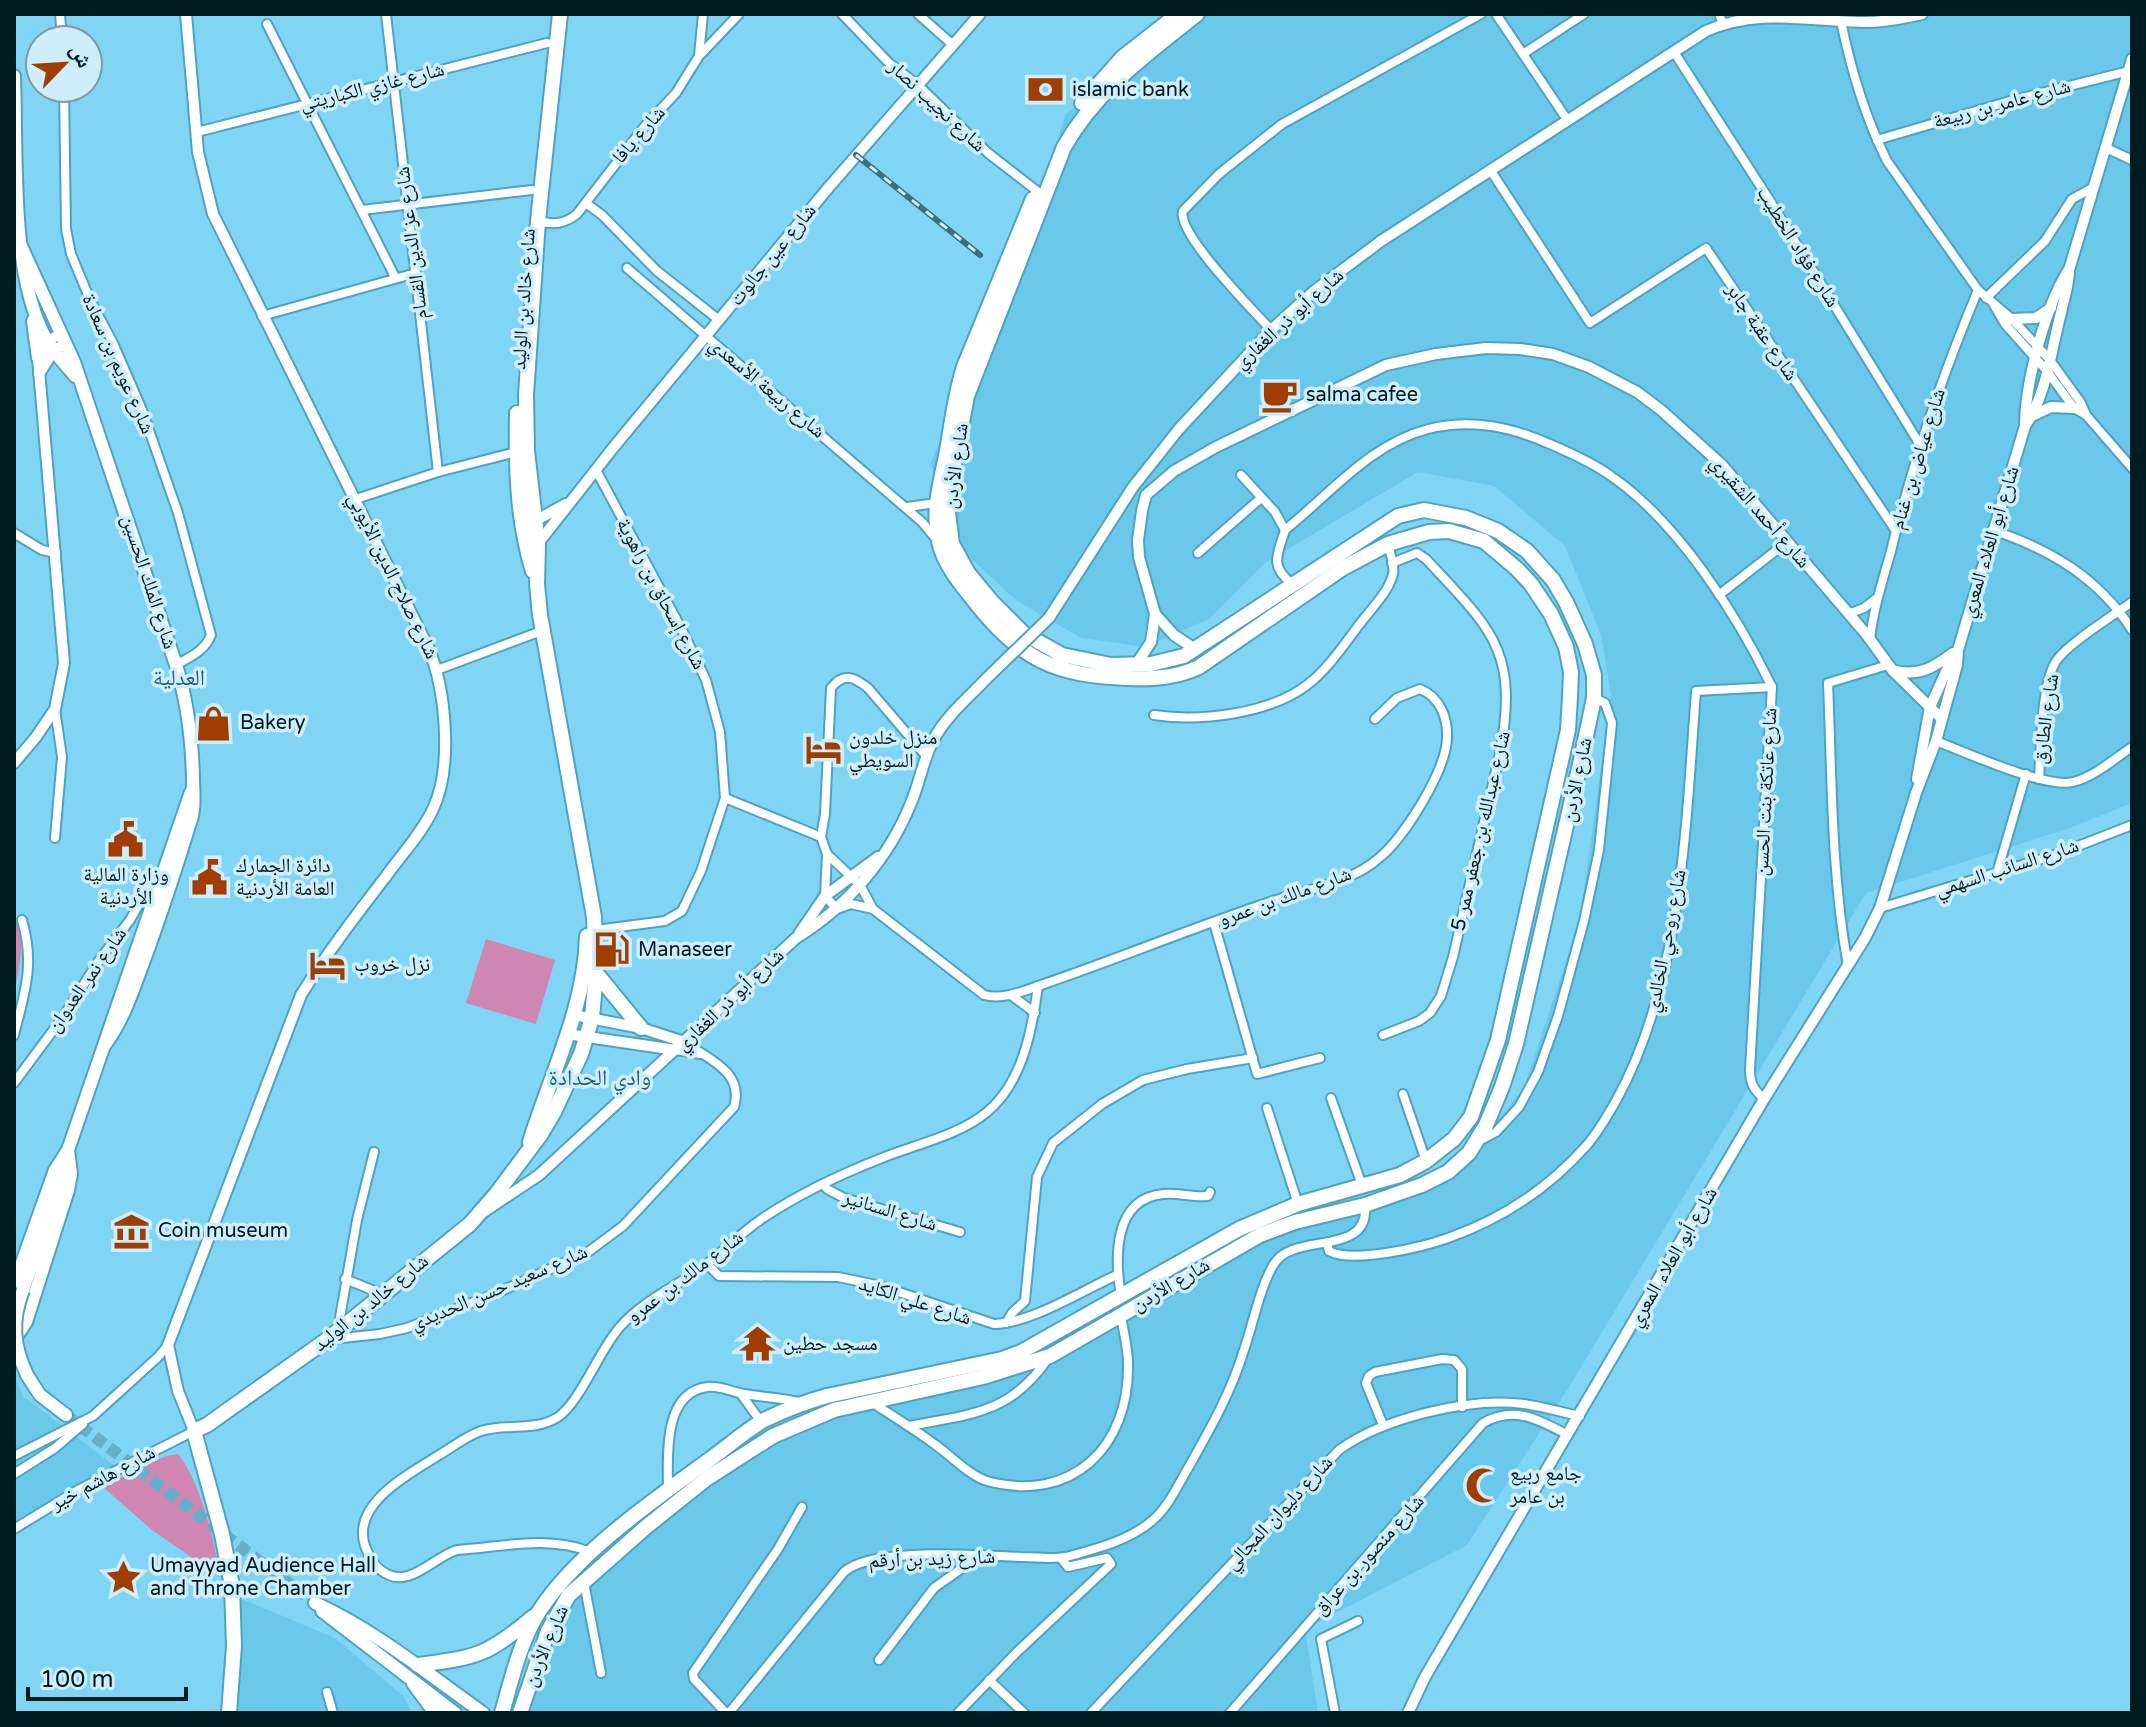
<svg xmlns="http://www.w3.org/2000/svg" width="2146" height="1727" viewBox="0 0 2146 1727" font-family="'Varela Round','Noto Naskh Arabic',sans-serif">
<rect width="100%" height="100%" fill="#80d5f4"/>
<g fill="#6ac9eb">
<polygon points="1184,14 2132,14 2132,803 2070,828 1866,893 1569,1387 1467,1545 1305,1629 1318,1713 527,1713 545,1621 732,1457 800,1419 1052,1351 1260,1225 1402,1193 1487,1134 1524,1088 1580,919 1611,695 1601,635 1565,546 1494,486 1418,472 1266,562 1209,619 1145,647 1081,638 1016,600 955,544 931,463 1047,175 1065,115"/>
<polygon points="14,1374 23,1396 116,1467 73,1489 14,1536"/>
<polygon points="237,1597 335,1638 403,1696 412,1713 234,1713"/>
</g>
<g fill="#cf86b2">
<path d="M14,914c13,24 5,55 0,80z"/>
<polygon points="486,939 555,960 536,1024 466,1003"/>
<path d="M178,1454c20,23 39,91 41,122l-67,-46 -50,-44 64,-30z"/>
</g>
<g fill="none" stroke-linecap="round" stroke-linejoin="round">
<polyline stroke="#67b0ca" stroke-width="12" stroke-dasharray="12 6" stroke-linecap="butt" points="66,1415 315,1603"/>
<defs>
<g id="minor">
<polyline points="60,14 62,40"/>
<polyline points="386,14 438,472"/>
<polyline points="842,14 889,63 918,85 988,153 1037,191"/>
<polyline points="918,14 953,45"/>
<polyline points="1496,14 1568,121"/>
<polyline points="1719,14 1723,24"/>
<path d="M1841,21c10,49 24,96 46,140l91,129 34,29 38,41 31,43 5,12"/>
<polyline points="267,24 395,277"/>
<polyline points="1674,52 1770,201 1919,443"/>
<polyline points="701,54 739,14"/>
<polyline points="1523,54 1584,14"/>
<path d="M64,88l2,141 5,25 20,48 22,41 29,67 36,103 33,122c-6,16 -21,22 -35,30"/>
<polyline points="197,132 547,43"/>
<polyline points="1877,140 2010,101 2129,71"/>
<polyline points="2106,148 2132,160"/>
<polyline points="1491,171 1590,323 1706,248 1896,531"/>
<polyline points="587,204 602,215 657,271 719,320"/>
<polyline points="362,210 532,190"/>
<path d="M538,221c16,4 27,3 39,-7l68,-88 31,-33 23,-37 4,-42"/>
<polyline points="627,268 922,522 936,539"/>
<polyline points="1986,298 2045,241 2072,199 2094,187"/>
<polyline points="1994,305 2005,324 2047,371 2074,408 2086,415 2132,468"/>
<polyline points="262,316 416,273"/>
<path d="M1271,330c-17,-19 -95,-97 -88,-119l36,-37 63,-50 199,-110"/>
<path d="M1241,475l34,37 10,18c-7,24 -16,35 6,53"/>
<polyline points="356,499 438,472 516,452"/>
<polyline points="907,507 937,503"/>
<path d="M1285,530c45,-36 85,-86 143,-101 44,-11 84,-2 124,16 21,9 41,18 59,31 67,46 126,139 161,211l-22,382c0,14 3,20 14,30"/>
<path d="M1992,530c58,19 107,48 140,100"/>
<polyline points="14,533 42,550 56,553"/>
<polyline points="1198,553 1261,498"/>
<polyline points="1719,595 1787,542"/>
<polyline points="1848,614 1864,608 1877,598"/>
<path d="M1870,640c3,-30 13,-60 21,-89 22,-90 51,-175 87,-261"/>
<polyline points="437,670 544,630"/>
<path d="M1154,715c46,7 115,-1 153,-30 20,-15 37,-40 52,-60 11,-15 30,-33 34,-51 2,-9 -3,-21 -5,-30"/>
<path d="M1936,741c29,11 110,48 137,41 21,-5 41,-23 59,-35"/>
<path d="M927,757l-59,-69c-14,-11 -24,-16 -37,0l-6,126 -4,23 6,17 -2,42 12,13 14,-5 22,5 111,86c18,5 37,-3 54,-9 79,-27 156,-59 235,-85 34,-12 78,-18 106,-43 25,-20 67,-87 68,-120 1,-20 -7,-41 -27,-49l-23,9 -22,21"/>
<path d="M2039,779c2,-30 2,-92 16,-116 9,-17 59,-48 77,-61"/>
<polyline points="725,798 821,837"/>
<polyline points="55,838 62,757 55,709"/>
<polyline points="827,854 860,885 873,909"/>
<polyline points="1997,873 2026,774"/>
<polyline points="1880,908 2055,855 2132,825"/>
<polyline points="1214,923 1257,1074 1320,1058"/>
<polyline points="596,930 665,921 682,911 701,871 725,798 720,732 706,680 682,630 596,470"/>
<path d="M1848,966c-17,-93 -16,-189 -20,-283l60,-18"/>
<polyline points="1011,995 1035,1013"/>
<path d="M14,1035c11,-43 21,-71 8,-115"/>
<path d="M1383,1035l36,-14 11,-8 11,-17 12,-39 47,-204c19,-103 -8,-123 -74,-194l-9,-6 -25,10"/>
<polyline points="676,1050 700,1054"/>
<polyline points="14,1083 63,1017 98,962 130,920 147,890 159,879"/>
<polyline points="1403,1094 1426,1161"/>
<polyline points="1331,1098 1363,1188"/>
<polyline points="1267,1108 1298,1204"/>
<polyline points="1477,1142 1496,1132 1519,1107 1538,1072 1558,1016 1584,921 1599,850 1612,723 1605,703 1594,698"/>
<polyline points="823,1184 827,1189 844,1198 960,1232"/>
<path d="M1327,1244l2,7c23,13 94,-4 119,-13 54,-19 101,-50 139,-93 12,-14 21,-30 30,-46 65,-119 69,-275 79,-408l76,-4"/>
<path d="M707,1264l12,12 119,1 43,9 113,38c38,-1 87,-33 123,-49"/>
<polyline points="345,1279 382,1294"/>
<path d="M1121,1297c-6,-37 -9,-98 42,-103 15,-2 30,4 45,2l2,-4"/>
<polyline points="1006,1323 1012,1313 1025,1301 1037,1177 1053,1143 1102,1104 1143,1080 1187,1069 1253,1058"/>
<polyline points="338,1329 357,1220 374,1152"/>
<path d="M333,1339l47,-5 27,-6 90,-35 91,-41 35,-26 111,-119c11,-35 -27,-49 -50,-65"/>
<polyline points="741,1394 761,1422"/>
<path d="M871,1402c22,14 45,28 66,44 15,11 32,29 50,35 85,23 143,-34 141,-118 0,-16 -5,-32 -7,-48"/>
<polyline points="1383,1425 1366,1383 1369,1376 1375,1372 1442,1359 1454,1360 1462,1369 1462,1407"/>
<path d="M909,1426c62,-12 102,-12 140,-69"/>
<polyline points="14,1456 93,1416 158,1357 168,1345"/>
<polyline points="14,1474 55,1448 83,1424"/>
<path d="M668,1490c0,-32 -6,-97 39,-103 12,-2 25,5 37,7 19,3 37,4 56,8"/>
<polyline points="14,1529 78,1490 194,1431"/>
<path d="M591,1552c-45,-17 -88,-5 -134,-2 -24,7 -49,41 -75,21 -8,-5 -14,-17 -17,-25 -14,-43 45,-72 74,-91 14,-8 27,-19 42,-24 25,-8 54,1 77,-14 22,-15 41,-66 61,-89 24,-28 59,-42 88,-64 19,-15 36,-33 56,-46 36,-24 78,-44 119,-60 32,-13 78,-23 105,-46 36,-30 45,-82 51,-126"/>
<polyline points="584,1582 601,1673"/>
<polyline points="879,1660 934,1588 979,1556"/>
<polyline points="989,1680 1024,1713"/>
<polyline points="327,1692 333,1713"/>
<polyline points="726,1713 694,1679 693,1673 778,1549 802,1507"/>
<path d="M729,1713l115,-141c28,-26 138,-16 178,-15 16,0 33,3 48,-1 29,-8 60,-16 83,-36 15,-13 24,-33 34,-50 22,-39 44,-77 57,-120 8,-23 17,-66 30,-86 20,-33 96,-6 91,-59"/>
<polyline points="958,1713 1017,1652 1111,1564 1107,1558 1068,1567 1061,1558"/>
<path d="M1091,1713l248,-263c44,-32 131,-53 185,-46 19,3 37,8 56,12"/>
<path d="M1230,1713l253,-290c32,-18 56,-3 85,12"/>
<polyline points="1335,1713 1321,1639 1358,1621"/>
</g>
<g id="tertiary">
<path d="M186,14l12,138 15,62 215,433c18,42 25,120 5,162 -11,24 -31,45 -46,66 -30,39 -60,78 -86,120l-133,350 10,46 16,40"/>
<polyline points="2012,319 2036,318 2051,308"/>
<polyline points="39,374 54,350 66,343"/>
<polyline points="2032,416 2051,407 2074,408"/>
<path d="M2025,426c0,-42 20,-119 43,-155"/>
<polyline points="531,523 566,504"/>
<polyline points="536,546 613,448 829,187 980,14"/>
<polyline points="1155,614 1174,635 1195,649"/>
<path d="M1049,618l84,-131 46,-58 92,-99 42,-38 68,-51 325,-210c54,-24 104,-9 161,-9 18,0 37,-4 55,-8"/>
<polyline points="1135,666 1151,642 1155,614 1139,557 1138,540 1142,511 1146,495 1174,471 1216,447 1386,365 1436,354 1486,348 1520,349 1553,354 1589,367 1637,392 1661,410 1722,465 1866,634 1893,671 1941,718"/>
<path d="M1895,671c25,5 38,-3 58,-18"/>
<polyline points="14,763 36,737 55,709 64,663 38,358 48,341 60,334"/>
<polyline points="1917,779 1930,707 1950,663 1956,658"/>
<polyline points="799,934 825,896 878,857"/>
<polyline points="574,1015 641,1028 684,1042"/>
<polyline points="567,1034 676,1050"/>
<path d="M485,1211l54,-36 257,-237c51,-31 93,-80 115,-135 9,-21 12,-44 23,-64 12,-23 35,-42 53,-61"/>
<path d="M1408,1713l17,-36 339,-578 101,-161 15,-30 36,-115 20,-52 21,-76 1,-15 67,-224c22,-32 26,-76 36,-113 3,-15 8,-28 8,-43l63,-211"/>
</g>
<g id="secondary">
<path d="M14,76c3,76 -4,187 28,255 8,17 21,31 33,45"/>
<path d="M21,246l53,116 102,303c12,38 16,73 17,113 0,13 2,25 -1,38 -15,49 -31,98 -49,147 -11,29 -20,58 -39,83"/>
<polyline points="33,321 38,358"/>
<polyline points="14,1285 55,1170 68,1150 191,792"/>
<polyline points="23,1290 57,1194 66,1157"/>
<polyline points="14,1340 26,1322 68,1190 71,1174 68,1150"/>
<polyline points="27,1375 40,1395 66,1415"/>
<path d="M315,1603c61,28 113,71 168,110"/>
<polyline points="322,1611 455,1713"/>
</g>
<g id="primary">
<path d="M517,413c-1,51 0,108 16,158"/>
<polyline points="596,973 641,1028"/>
<path d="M530,1142c21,-68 55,-134 57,-206"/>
<polyline points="229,1713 234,1646 232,1586 222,1534 194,1431 207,1425 328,1339 470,1224 497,1193 541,1134 554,1112 581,1054 592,1018 596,973 594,917 540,615 537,584 538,545 527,451 526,395 538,221 560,14"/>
</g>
<g id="trunk">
<polyline points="1082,103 1123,57 1178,14"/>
<path d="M418,1665c58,-8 68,-8 115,-48"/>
<polyline points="414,1683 436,1713"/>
<path d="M502,1713c10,-35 18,-72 38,-103 38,-58 114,-110 169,-150 18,-13 36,-29 55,-40 21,-10 41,-18 63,-24l175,-37 19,-7 218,-123 59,-25 102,-29 26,-14 28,-22 17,-22 27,-77 70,-310 2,-33 1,-25 -5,-25 -15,-33 -20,-30 -14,-15 -33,-28 -35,-10 -20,1 -41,12 -45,24 -144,99c-23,11 -47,12 -72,11 -73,-3 -105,-18 -151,-75 -15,-19 -32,-38 -37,-62 -7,-31 2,-60 8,-90 5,-29 8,-56 17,-84l69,-168"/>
<path d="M520,1713l28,-82 21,-36 77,-68 60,-48 67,-43 61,-26 149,-33 67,-21 210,-121 35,-13 70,-17 57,-20 26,-13 21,-19 17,-28 16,-38 14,-43 65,-284 13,-62v-23l-9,-31 -19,-42 -13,-22 -26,-29 -29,-20 -32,-13 -42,-8 -26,6 -214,140 -33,8 -40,1 -49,-10 -39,-22 -31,-31 -24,-29 -16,-29 -4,-31 4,-38 15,-79 97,-249c32,-57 83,-93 133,-133"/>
</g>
</defs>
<use href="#minor" stroke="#4ea3c1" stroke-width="12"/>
<use href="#tertiary" stroke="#4ea3c1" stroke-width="14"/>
<use href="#secondary" stroke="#4ea3c1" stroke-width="16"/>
<use href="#primary" stroke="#4ea3c1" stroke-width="18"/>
<use href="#trunk" stroke="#4ea3c1" stroke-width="18"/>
<use href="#minor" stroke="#fff" stroke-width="8"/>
<use href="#tertiary" stroke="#fff" stroke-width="10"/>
<use href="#secondary" stroke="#fff" stroke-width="12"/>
<use href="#primary" stroke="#fff" stroke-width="14"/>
<use href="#trunk" stroke="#fff" stroke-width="14"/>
<defs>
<polyline id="rail" points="856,155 980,255"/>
</defs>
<use href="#rail" stroke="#3a6f81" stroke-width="6"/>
<use href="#rail" stroke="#cfeefb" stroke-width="3" stroke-dasharray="9" stroke-linecap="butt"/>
<defs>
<polyline id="tertiary-bridge" points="987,678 1049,618"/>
<path id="secondary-bridge" d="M23,1290c-12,31 -10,55 4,85"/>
</defs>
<use href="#tertiary-bridge" stroke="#4ea3c1" stroke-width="14" stroke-linecap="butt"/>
<use href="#secondary-bridge" stroke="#4ea3c1" stroke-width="16" stroke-linecap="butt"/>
<use href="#tertiary-bridge" stroke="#fff" stroke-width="10"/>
<use href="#secondary-bridge" stroke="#fff" stroke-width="12"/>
</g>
<defs>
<symbol id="bank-bare" viewBox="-9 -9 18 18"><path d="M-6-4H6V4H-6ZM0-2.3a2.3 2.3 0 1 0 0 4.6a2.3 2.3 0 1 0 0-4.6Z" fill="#a03d01" stroke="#cfeefb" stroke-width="2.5" paint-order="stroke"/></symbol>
<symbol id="cafe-bare" viewBox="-9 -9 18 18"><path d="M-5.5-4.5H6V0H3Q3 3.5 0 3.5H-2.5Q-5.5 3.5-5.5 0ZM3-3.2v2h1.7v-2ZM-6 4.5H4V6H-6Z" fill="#a03d01" stroke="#cfeefb" stroke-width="2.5" paint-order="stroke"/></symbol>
<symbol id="shop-bare" viewBox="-9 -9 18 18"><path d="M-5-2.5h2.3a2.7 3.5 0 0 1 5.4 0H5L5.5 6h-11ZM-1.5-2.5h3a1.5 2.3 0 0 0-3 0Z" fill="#a03d01" stroke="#cfeefb" stroke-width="2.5" paint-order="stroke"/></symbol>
<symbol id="hotel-bare" viewBox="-9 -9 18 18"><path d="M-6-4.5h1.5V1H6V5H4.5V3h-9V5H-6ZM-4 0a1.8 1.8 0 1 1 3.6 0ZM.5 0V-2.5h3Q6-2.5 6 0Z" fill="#a03d01" stroke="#cfeefb" stroke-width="2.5" paint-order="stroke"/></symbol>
<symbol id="civic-bare" viewBox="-9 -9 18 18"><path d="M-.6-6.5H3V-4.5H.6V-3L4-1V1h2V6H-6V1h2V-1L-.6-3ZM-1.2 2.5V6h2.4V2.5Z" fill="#a03d01" stroke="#cfeefb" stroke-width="2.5" paint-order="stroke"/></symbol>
<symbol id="fuel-bare" viewBox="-9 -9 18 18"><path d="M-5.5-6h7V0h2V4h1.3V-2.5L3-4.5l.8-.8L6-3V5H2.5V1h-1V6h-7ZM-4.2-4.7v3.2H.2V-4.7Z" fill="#a03d01" stroke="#cfeefb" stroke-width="2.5" paint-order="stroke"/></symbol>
<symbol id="museum-bare" viewBox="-9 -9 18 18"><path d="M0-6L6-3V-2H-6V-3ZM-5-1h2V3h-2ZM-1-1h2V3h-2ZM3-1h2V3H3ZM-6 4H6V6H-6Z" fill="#a03d01" stroke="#cfeefb" stroke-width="2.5" paint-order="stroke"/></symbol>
<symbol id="temple-bare" viewBox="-9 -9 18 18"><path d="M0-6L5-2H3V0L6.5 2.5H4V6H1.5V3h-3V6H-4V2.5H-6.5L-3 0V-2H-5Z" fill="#a03d01" stroke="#cfeefb" stroke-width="2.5" paint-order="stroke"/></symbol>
<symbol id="mosque-bare" viewBox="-9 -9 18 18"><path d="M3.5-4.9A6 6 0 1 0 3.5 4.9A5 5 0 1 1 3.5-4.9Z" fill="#a03d01" stroke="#cfeefb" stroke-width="2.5" paint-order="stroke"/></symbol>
<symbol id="sight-bare" viewBox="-9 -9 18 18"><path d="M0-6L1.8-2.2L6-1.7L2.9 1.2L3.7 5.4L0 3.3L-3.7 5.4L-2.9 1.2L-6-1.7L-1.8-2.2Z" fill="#a03d01" stroke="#cfeefb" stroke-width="2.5" paint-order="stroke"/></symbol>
</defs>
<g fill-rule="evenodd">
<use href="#bank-bare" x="1020" y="64" width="51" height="51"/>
<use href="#cafe-bare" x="1254" y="370" width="51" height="51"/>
<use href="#shop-bare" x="188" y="698" width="51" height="51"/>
<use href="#hotel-bare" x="798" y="724" width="51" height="51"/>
<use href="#civic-bare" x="100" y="814" width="51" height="51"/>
<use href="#civic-bare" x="184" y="852" width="51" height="51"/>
<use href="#fuel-bare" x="586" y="924" width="51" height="51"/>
<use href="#hotel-bare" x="302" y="940" width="51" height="51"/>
<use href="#museum-bare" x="106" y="1206" width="51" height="51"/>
<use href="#temple-bare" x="732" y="1318" width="51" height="51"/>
<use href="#mosque-bare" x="1458" y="1460" width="51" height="51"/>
<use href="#sight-bare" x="98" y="1552" width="51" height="51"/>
</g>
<g text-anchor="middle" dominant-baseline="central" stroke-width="7" stroke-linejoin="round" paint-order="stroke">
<g font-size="20" fill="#011b23" stroke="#cfeefb">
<text transform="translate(372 87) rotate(-14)">شارع غازي الكباريتي</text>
<text transform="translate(2002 104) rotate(-15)">شارع عامر بن ربيعة</text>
<text transform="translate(937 106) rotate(43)">شارع نجيب نصار</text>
<text transform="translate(639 135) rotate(-49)">شارع يافا</text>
<text transform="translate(412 243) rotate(-97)">شارع عز الدين القسام</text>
<text transform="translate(1798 247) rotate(58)">شارع فؤاد الخطيب</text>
<text transform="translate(773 255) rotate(-51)">شارع عين جالوت</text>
<text transform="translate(524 299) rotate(-86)">شارع خالد بن الوليد</text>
<text transform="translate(1289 319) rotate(-42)">شارع أبو ذر الغفاري</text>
<text transform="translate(1762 332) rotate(56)">شارع عقبة جابر</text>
<text transform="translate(118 364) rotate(66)">شارع عويم بن سعادة</text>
<text transform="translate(767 388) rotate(40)">شارع ربيعة الأسعدي</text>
<text transform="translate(1918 459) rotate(-73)">شارع عياض بن غنام</text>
<text transform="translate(956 466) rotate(-82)">شارع الأردن</text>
<text transform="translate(1760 512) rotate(49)">شارع أحمد الشقيري</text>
<text transform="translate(1990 542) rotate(-73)">شارع أبو العلاء المعري</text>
<text transform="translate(393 576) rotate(64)">شارع صلاح الدين الأيوبي</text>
<text transform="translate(149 582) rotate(72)">شارع الملك الحسين</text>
<text transform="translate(661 594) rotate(62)">شارع إسحاق بن راهوية</text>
<text transform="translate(2046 719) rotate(-82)">شارع الطارق</text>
<text transform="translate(1577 780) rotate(-78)">شارع الأردن</text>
<text transform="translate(1766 792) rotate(-87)">شارع عاتكة بنت الحسن</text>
<text transform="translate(1481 831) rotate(-77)">شارع عبدالله بن جعفر ممر 5</text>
<text transform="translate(2007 868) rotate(-18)">شارع السائب السهمي</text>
<text transform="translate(1285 897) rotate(-20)">شارع مالك بن عمرو</text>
<text transform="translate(1666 941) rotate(-79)">شارع روحي الخالدي</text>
<text transform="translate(87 980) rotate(-55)">شارع نمر العدوان</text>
<text transform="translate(730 1000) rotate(-43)">شارع أبو ذر الغفاري</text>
<text transform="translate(890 1211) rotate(17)">شارع السنانير</text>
<text transform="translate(1673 1257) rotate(-60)">شارع أبو العلاء المعري</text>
<text transform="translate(685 1277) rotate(-37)">شارع مالك بن عمرو</text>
<text transform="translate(1171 1285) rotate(-30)">شارع الأردن</text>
<text transform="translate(499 1288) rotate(-23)">شارع سعيد حسن الحديدي</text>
<text transform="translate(915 1301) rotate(18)">شارع علي الكايد</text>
<text transform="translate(371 1303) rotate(-39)">شارع خالد بن الوليد</text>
<text transform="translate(103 1478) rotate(-28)">شارع هاشم خير</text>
<text transform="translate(1279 1513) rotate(-47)">شارع دليوان المجالي</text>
<text transform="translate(1369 1555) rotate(-48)">شارع منصور بن عراق</text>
<text transform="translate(932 1559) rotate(-2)">شارع زيد بن أرقم</text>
<text transform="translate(546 1646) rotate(-67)">شارع الأردن</text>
</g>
<g font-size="20" fill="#011b23" stroke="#cfeefb" text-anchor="start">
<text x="1072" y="90">islamic bank</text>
<text x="1306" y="395">salma cafee</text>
<text x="240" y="723">Bakery</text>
<text x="849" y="738">منزل خلدون<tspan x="849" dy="23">السويطي</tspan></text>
<text x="236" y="866">دائرة الجمارك<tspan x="236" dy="23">العامة الأردنية</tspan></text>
<text x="126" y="875" text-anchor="middle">وزارة المالية<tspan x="126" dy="23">الأردنية</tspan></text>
<text x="638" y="950">Manaseer</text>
<text x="354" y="965">نزل خروب</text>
<text x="158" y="1231">Coin museum</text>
<text x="783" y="1344">مسجد حطين</text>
<text x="1510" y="1474">جامع ربيع<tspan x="1510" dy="23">بن عامر</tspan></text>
<text x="150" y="1566">Umayyad Audience Hall<tspan x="150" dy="23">and Throne Chamber</tspan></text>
</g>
<g font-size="22" fill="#1c6076" stroke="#cfeefb">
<text x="179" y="678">العدلية</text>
<text x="600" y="1078">وادي الحدادة</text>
</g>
</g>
<rect width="2146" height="1727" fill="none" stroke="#011b23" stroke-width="32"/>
<g transform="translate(64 64) rotate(65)"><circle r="38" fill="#cfeefb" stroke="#7d9aa5" stroke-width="2"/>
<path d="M0-6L14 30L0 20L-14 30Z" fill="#a03d01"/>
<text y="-12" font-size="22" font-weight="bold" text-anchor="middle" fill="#011b23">ش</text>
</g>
<path d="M28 1687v12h158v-12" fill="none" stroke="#011b23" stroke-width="4"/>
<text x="40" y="1687" font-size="24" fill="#011b23" stroke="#cfeefb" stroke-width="6" paint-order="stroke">100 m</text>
</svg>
